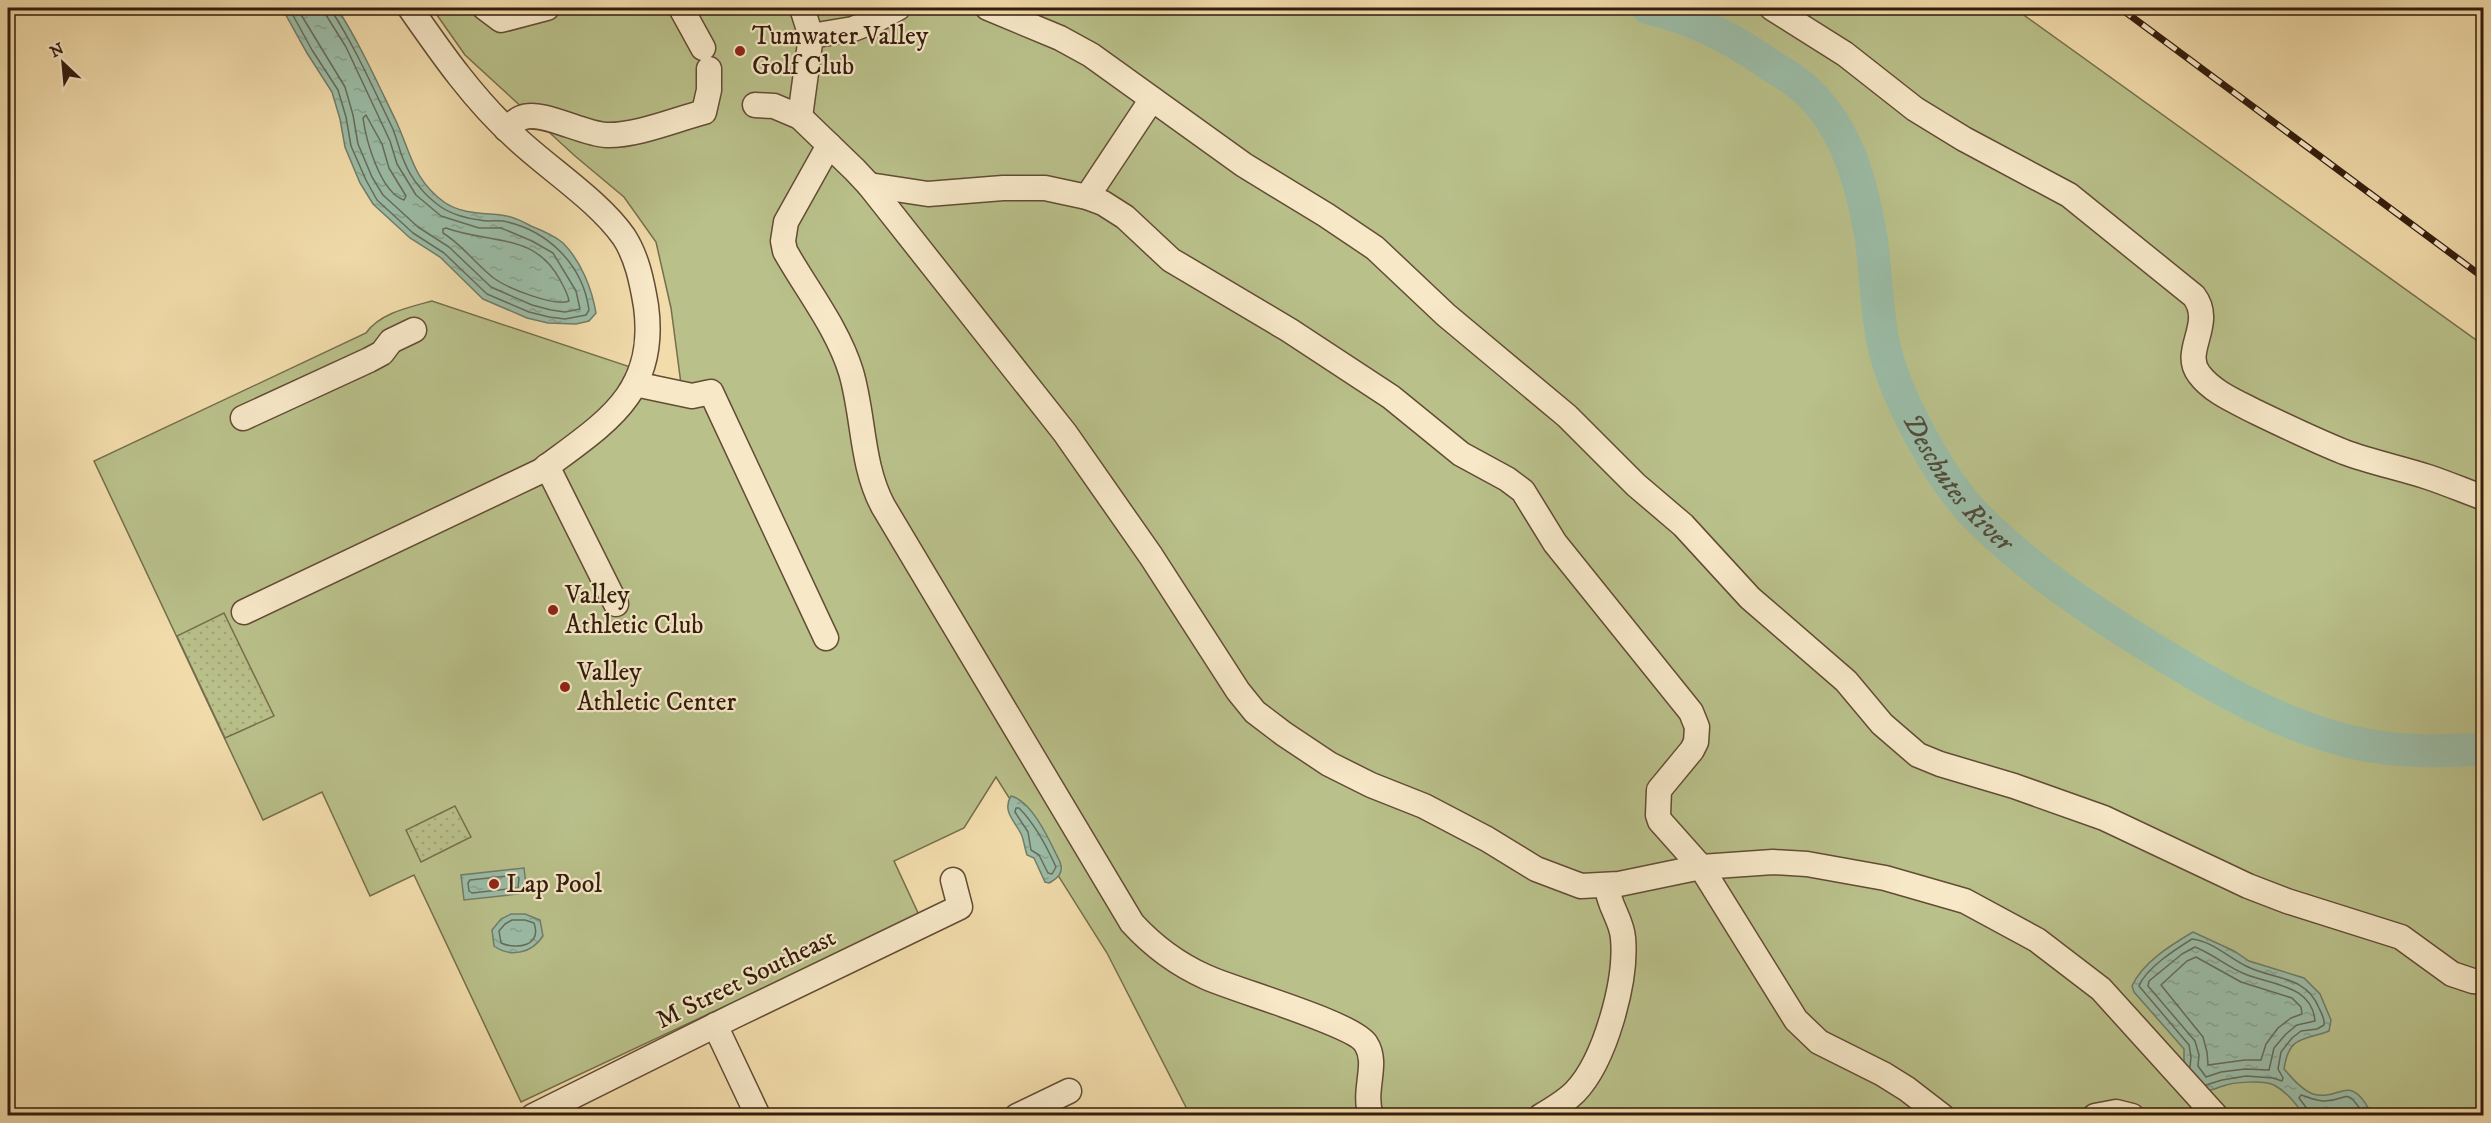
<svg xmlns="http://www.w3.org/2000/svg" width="2491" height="1123" viewBox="0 0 2491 1123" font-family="'IM FELL DW Pica',serif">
<defs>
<pattern id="park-dots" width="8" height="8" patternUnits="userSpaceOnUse" patternTransform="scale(1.5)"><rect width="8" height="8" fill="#b9c08a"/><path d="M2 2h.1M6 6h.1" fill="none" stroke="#a0a476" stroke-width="1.8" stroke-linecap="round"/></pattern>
<pattern id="water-ripples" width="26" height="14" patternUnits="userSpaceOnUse" patternTransform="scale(1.5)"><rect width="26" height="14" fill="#9bbca7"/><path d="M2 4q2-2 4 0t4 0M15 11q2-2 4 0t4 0" fill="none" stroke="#86a18f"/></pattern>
</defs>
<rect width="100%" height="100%" fill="#f2dcab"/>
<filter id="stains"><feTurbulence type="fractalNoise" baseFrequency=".00333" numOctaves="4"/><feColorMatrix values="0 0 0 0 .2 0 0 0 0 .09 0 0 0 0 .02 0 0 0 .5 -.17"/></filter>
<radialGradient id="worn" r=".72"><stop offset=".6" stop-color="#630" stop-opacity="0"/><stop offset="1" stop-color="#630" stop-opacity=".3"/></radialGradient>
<path fill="#b9c08a" stroke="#766e4c" stroke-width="1.5" d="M432,8h1582l469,337v770h-1293l-83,-162 -111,-176 -32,51 -70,33 25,54 -398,187 -107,-227 -44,21 -48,-104 -59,28 -169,-359 272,-128c14,-20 44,-26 66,-32l249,83 -10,-76 -15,-66 -32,-45 -49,-41 -110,-101z"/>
<g fill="url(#park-dots)" stroke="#766e4c" stroke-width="1.5">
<polygon points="224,613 274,716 225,738 177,636"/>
<polygon points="455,806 471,837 421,862 406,830"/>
</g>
<g fill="url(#water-ripples)" stroke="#717c69" stroke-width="1.5">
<path d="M282,8h55c23,36 40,74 59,113 15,32 17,59 48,81 17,12 38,11 57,13 10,1 21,6 30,11 10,4 24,10 32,17 18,18 29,46 33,70l-7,8 -13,3 -28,-1 -21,-5 -44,-19 -43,-42 -30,-19 -37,-34 -13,-21 -15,-36 -5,-28 -8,-27 -25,-39z"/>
<path d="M1011,796c22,5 40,48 49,66 4,11 -2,16 -11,21l-4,-1 -11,-24 -7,-3c-2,-6 -3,-13 -5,-19 -5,-13 -21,-24 -11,-40z"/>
<polygon points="524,868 527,893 464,900 461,875"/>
<path d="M511,914h14l15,6 3,16c-11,17 -32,22 -49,10l-2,-16 9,-11z"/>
<path d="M2193,932l41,19 15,10 55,17 16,16 11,26 -2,11c-26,10 -40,4 -45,38 8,9 18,21 29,25 27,8 37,-24 59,21h-68c-8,-11 -17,-23 -30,-30 -10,-5 -41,-3 -51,1 -10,3 -12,6 -23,5l-16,-23v-19l-50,-57 -2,-6c11,-24 39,-41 61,-54z"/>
</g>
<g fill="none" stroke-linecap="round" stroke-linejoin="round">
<g stroke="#676c5a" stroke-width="1.5">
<path d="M289,8l23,42 26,40 8,27 5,29 15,34 11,20 36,33 31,20 43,41 42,18 20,5 16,2 21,-4 3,-5c-6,-45 -41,-80 -86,-89 -8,-1 -16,1 -23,-1 -12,-1 -29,-6 -39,-13 -16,-11 -30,-28 -37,-46 -5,-11 -7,-23 -12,-34 -19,-39 -36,-78 -59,-114v-5"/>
<polyline points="297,8 345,87 353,115 358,144 372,177 383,195 418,227 449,247 491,287 532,305 551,310 565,312 580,309 576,291 553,253 532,241 501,228 479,228 441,216 416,195 397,164 390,141 346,47 326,15 325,8"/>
<path d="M366,115l16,29 7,24 17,28 -2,4c-24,-8 -38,-60 -41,-82z"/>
<path d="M446,228c43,16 89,4 114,52 4,7 8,14 9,21 -15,6 -61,-13 -74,-22 -19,-14 -32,-34 -52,-46v-4z"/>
<path d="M1016,808h3c16,16 28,39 37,59l-4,7 -4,-1 -9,-18 -8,-5 -3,-18 -13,-20z"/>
<polygon points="516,875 519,878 518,888 472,893 469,891 468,883 470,880"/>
<path d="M512,920h13l9,3c8,23 -17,27 -33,20l-2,-12 6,-7z"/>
<path d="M2195,947c18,7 34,21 50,27 27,11 67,11 70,47l-18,4 -11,9 -12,14 -5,22 -24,-1 -24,3 -15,5 -8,-11 1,-11 -4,-14 -47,-55 1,-5 33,-27z"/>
<polygon points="2196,957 2241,982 2292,998 2301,1007 2302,1014 2291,1018 2278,1028 2266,1044 2261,1060 2245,1060 2208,1065 2207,1052 2203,1037 2161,985 2187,961"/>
<path d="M2190,1067l1,-10 -2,-12 -50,-59c7,-18 37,-37 53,-47 20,2 37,19 54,27 27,14 60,9 73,42 3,6 6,11 5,17l-7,4 -16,2 -9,7 -11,14 -3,17 5,9 -1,3 -9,-3 -27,-2 -24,4 -16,5"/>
<path d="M2308,1116v-6l-9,-12 2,-3c7,2 14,6 24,6 26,-1 19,-16 40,15"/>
</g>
<path stroke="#9bbca7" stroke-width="33" id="s1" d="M1648,8c43,10 79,27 116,53 15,10 33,19 45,32 39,38 53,92 62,144 4,28 5,57 9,86 3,28 13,56 25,82 18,38 40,78 69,109 51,52 114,95 176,133 66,41 135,81 211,97 43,9 79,7 123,5"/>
<defs>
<g id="minor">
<polyline points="485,8 501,20 547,8"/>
<polyline points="681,8 703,48"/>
<polyline points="802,8 811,36"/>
<polyline points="988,8 1060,38 1091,55 1244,165 1326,215 1375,248 1446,315 1567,416 1636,485 1683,525 1750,598 1846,681 1882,724 1918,755 1940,764 2014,786 2104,818 2248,886 2287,901 2401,937 2452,974 2473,981 2484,982"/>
<path d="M1772,8l73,46 70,55 49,30 105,56 125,101c21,28 -13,55 5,78 13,18 38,28 57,38 29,14 58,28 88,40 27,10 56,16 84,25 18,6 37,14 56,21"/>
<polyline points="755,105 774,106 800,117 855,170 869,185 1065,433 1151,556 1238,691 1255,712 1284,734 1329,764 1371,785 1424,806 1487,839 1536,869 1581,886 1619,884 1701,867 1773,862 1807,864 1885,878 1965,901 2037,940 2101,989 2216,1116"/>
<polyline points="800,117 811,36 853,29 876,20 898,8"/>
<path d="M506,129c5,-4 10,-9 15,-11 20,-9 61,16 85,17 30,1 68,-15 98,-23l5,-22v-21"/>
<path d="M829,145l-43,77 -3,19 2,10c22,39 53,78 66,121 13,44 10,93 32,134l249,417c21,23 45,41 74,54 28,13 149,47 160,67 13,20 -4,46 5,72"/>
<polyline points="869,185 928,194 1003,188 1045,188 1087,197 1103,203 1125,217 1171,260 1289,330 1391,397 1461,454 1507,479 1523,491 1555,543 1691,712 1697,727 1696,742 1692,750 1659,790 1658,815 1660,821 1701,867 1796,1020 1819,1042 1883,1074 1907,1089 1942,1116"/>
<polyline points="1087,197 1152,99"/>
<polyline points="635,384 692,396 711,392 826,638"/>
<polyline points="243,418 369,360 382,353 391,341 414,330"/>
<polyline points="547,466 616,604"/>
<path d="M244,612l297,-141c62,-47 117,-76 105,-165 -4,-24 -9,-49 -22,-69 -25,-36 -75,-68 -108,-99 -42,-38 -74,-84 -106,-130"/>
<polyline points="715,1025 758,1116"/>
<polyline points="533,1116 736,1015 960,907 953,880"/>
<polyline points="1017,1116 1069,1091"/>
<path d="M1541,1116c12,-7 24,-14 34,-24 30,-31 52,-111 48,-154 -1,-18 -15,-33 -16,-52"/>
<polyline points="2095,1116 2116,1112 2132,1116"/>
</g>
</defs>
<use href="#minor" stroke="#634c34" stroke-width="27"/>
<use href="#minor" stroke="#f7e8c8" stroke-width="24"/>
<defs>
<polyline id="rail" points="2120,8 2484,278"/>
</defs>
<use href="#rail" stroke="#331c0d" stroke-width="7"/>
<use href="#rail" stroke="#f7e8c8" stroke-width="4.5" stroke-dasharray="14" stroke-linecap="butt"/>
</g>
<g fill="#8f2418" stroke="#f7e8c8" stroke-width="2">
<circle cx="740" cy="51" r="6"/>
<circle cx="553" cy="610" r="6"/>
<circle cx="565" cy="687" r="6"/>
<circle cx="494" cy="884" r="6"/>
</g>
<g text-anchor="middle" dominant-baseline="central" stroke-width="4.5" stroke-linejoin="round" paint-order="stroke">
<g font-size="26" fill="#331c0d" stroke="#f7e8c8" text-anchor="start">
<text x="752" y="36">Tumwater Valley<tspan x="752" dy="30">Golf Club</tspan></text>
<text x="565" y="595">Valley<tspan x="565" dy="30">Athletic Club</tspan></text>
<text x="577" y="672">Valley<tspan x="577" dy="30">Athletic Center</tspan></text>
<text x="506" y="884">Lap Pool</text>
</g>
<g font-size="26" fill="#331c0d" stroke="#f7e8c8">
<text transform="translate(746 979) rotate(-26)">M Street Southeast</text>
</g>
<g font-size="27" font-style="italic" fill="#524c3b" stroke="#f7e8c8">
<text stroke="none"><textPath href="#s1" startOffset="610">Deschutes River</textPath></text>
</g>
</g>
<rect width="2491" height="1123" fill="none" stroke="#f2dcab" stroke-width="30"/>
<rect x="9" y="9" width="2473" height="1105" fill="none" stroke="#331c0d" stroke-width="3"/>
<rect x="15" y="15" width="2461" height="1093" fill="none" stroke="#331c0d" stroke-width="1.5"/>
<g transform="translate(63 63) rotate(334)" stroke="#f7e8c8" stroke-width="4.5" paint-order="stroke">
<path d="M0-4.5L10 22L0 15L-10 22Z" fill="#331c0d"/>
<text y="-9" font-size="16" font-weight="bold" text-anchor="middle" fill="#331c0d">N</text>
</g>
<rect width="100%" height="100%" filter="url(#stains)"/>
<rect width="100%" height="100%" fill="url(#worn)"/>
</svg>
